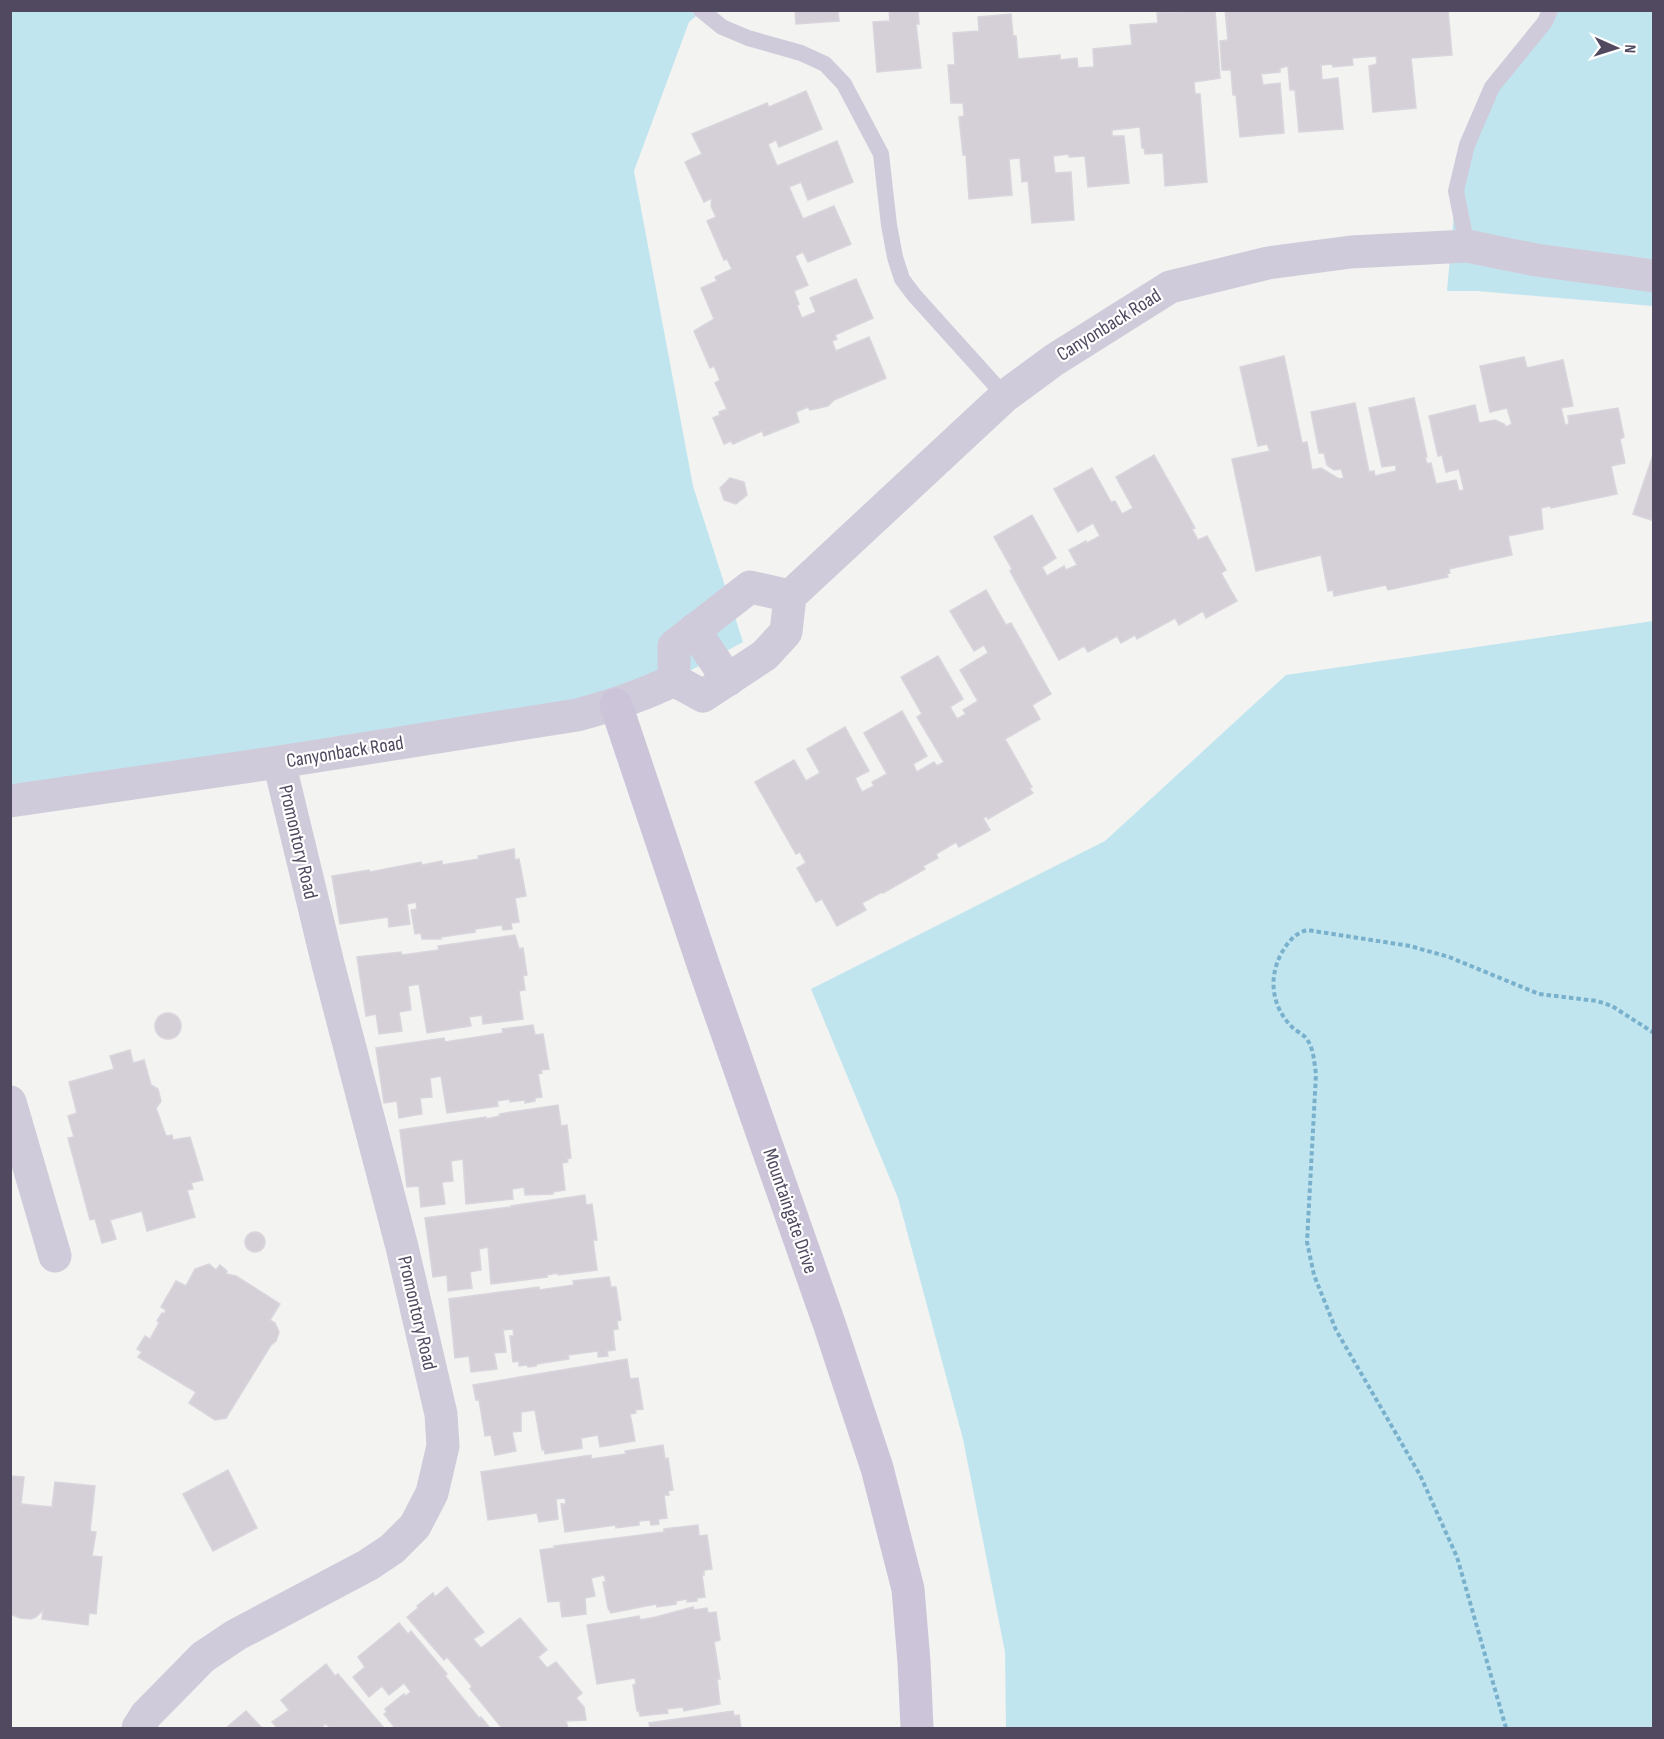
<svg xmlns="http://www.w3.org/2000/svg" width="1664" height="1739" viewBox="0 0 1664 1739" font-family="'Sofia Sans Condensed',sans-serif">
<rect width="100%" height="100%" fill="#f3f3f1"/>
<g fill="#c1e5ef">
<polygon points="10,11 702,11 689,22 634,171 693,486 743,642 649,693 11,801"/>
<polygon points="1550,11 1653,11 1653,306 1477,291 1447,291 1456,191 1474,124"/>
<polygon points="1653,621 1653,1728 1006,1728 1005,1652 963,1439 898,1198 811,989 1105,841 1286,675"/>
</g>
<g fill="#d5d0d8" stroke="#d9d5dc" stroke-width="1.5">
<polygon points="795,10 838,10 839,21 796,24"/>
<polygon points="889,10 918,10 919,24 916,24 921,68 877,72 873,22 890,21"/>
<polygon points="1215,10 1220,78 1194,82 1195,94 1200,94 1207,182 1165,186 1163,153 1145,154 1144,148 1142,148 1140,127 1112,130 1112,136 1124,136 1129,183 1088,187 1085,156 1069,157 1069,154 1053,156 1055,173 1071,172 1074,220 1032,223 1028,181 1022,182 1020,158 1009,159 1012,195 969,199 966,155 963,155 959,117 964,116 963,103 951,103 948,65 955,65 953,33 979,31 978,17 1011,14 1013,36 1016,36 1018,59 1060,55 1060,60 1077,58 1078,68 1094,67 1093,49 1132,45 1130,25 1158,23 1157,13"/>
<polygon points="1225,10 1448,10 1452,55 1411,58 1416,108 1373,112 1369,66 1377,64 1376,56 1352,58 1353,65 1333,67 1332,64 1321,65 1322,80 1338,78 1343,129 1299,132 1295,90 1290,90 1288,66 1280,68 1280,72 1261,74 1263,85 1280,83 1284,133 1240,137 1236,95 1233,95 1231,70 1222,70 1220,41 1228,40"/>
<polygon points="806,91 822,129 779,147 776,140 768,144 777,166 837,141 853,182 808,200 801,182 789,187 803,219 834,206 851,244 808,262 803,252 795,256 808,285 794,291 799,304 797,306 802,318 816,312 810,298 856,279 873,318 835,335 837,339 832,341 836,351 869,337 886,378 834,400 828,406 810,410 808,407 796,412 799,422 764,436 762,431 733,444 731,441 724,444 713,418 720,415 719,412 727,409 715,383 720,380 714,366 710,368 694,331 714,319 701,288 717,281 715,277 732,269 727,259 724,260 707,221 716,217 711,206 712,198 704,202 685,162 702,154 692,134 767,103 769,107"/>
<polygon points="1284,356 1302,443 1307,442 1312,470 1321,468 1339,479 1344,478 1341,469 1334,470 1327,465 1324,453 1319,453 1311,412 1355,403 1369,472 1374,471 1375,476 1396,471 1396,465 1382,467 1369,408 1414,398 1427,457 1425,457 1427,464 1431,463 1436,484 1456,480 1459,491 1464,490 1459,469 1446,472 1442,455 1438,456 1429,416 1475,405 1479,423 1495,420 1504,424 1506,427 1512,424 1507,408 1490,412 1480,366 1524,357 1527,368 1563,360 1573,406 1561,408 1565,425 1569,424 1568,416 1618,408 1624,437 1620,439 1625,463 1611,466 1617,494 1551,508 1550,506 1541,508 1543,529 1508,536 1512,555 1449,569 1450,573 1447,574 1448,577 1388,590 1386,585 1334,596 1333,590 1328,591 1321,555 1256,571 1232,459 1270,451 1267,444 1258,446 1240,367"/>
<polygon points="1654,452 1654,521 1633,514"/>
<polygon points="1154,455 1195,528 1192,529 1198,540 1207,536 1226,570 1221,573 1237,601 1206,618 1203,611 1179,625 1175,618 1137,639 1135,635 1121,643 1117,636 1088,652 1084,646 1059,660 1010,571 1012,569 994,537 1032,515 1056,558 1042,567 1047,576 1064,566 1066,570 1077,565 1069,550 1086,541 1087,543 1100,536 1093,523 1078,532 1054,489 1092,468 1111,502 1115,501 1122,514 1133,508 1116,477"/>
<polygon points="730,478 744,482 747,495 736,504 724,500 720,488"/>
<polygon points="986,590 1006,625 1011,623 1051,694 1032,705 1040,719 1005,739 1032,787 1029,788 1033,793 988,819 987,816 983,818 990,830 959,847 956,842 936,854 938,858 923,866 925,869 883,893 882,892 862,903 866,910 837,926 822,899 816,902 797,868 806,863 800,852 796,854 755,782 794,760 806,781 820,773 807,749 845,727 869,771 855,778 862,792 874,786 872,782 887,774 864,733 902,711 927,756 913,764 917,772 934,762 937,766 944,762 917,717 922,714 901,677 938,656 963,699 950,707 957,719 966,714 963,710 978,701 960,670 988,653 984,645 974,651 950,611"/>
<polygon points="514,849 515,860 519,859 526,896 515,898 519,922 511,923 512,929 503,930 502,925 475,929 475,932 441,937 441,939 422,939 421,933 415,934 411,910 417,909 416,902 407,904 410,924 389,927 388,917 340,924 332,876 369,870 370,872 421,862 422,865 442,861 442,865 479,859 478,856"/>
<polygon points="515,935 519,949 523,948 527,975 523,976 525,990 519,991 523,1019 483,1024 482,1015 469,1017 471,1026 427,1033 419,984 408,986 411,1010 399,1012 402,1031 379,1034 376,1014 366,1016 357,957 401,952 402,955 439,950 438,946"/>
<circle cx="168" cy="1026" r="13"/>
<polygon points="533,1025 535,1035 543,1034 549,1069 541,1070 542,1073 538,1074 542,1097 535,1098 535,1101 525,1103 525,1100 510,1102 510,1099 497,1101 498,1106 447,1113 441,1076 430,1078 432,1097 420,1098 422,1114 399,1118 397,1101 384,1103 376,1048 444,1038 445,1042 503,1033 502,1029"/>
<polygon points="130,1050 133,1063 144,1060 151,1085 158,1089 161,1101 156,1108 166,1136 172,1135 173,1140 190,1137 203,1180 191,1183 193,1189 187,1190 195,1217 147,1231 142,1211 110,1220 116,1239 102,1243 95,1219 90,1220 68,1138 74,1137 68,1116 77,1113 69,1082 114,1069 110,1056"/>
<polygon points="558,1105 561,1126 567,1125 571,1158 567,1159 568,1162 562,1163 565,1190 553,1192 553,1194 525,1195 524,1187 512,1189 513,1199 466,1204 463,1159 451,1161 453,1181 442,1182 445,1204 421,1207 419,1186 407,1187 400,1130 486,1117 486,1119 500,1116 499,1114"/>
<polygon points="585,1195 586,1205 592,1204 597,1240 593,1240 597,1270 558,1275 558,1273 547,1275 547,1277 491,1284 488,1247 479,1249 481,1270 470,1272 472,1288 448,1291 447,1275 433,1277 425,1218 511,1207 511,1206"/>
<circle cx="255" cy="1242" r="10"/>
<polygon points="209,1264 216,1270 220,1265 227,1271 226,1274 236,1276 280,1304 270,1320 275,1323 279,1332 276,1341 271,1345 226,1418 215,1420 189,1403 196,1392 138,1357 142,1352 137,1349 145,1336 150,1339 159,1323 157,1321 162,1313 164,1314 166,1310 161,1307 176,1281 186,1286 195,1269"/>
<polygon points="609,1277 611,1287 616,1287 621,1320 617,1321 618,1329 613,1330 615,1350 607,1351 608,1356 598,1357 598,1351 568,1355 569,1359 537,1364 536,1366 528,1367 527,1365 519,1366 519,1361 513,1362 510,1336 514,1336 513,1329 503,1330 506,1352 494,1353 497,1369 471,1372 469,1356 455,1358 449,1299 539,1287 539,1290 574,1285 573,1281"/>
<polygon points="627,1359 630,1379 638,1378 643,1409 635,1410 636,1413 630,1414 635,1441 600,1447 598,1435 581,1438 582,1448 545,1454 544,1449 542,1450 535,1410 521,1412 521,1431 512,1432 516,1451 495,1455 491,1435 485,1436 479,1400 476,1400 473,1385"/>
<polygon points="663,1445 665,1459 668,1458 673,1490 668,1491 669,1495 664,1495 667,1518 658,1519 659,1524 651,1525 650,1520 639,1521 639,1525 616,1528 616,1525 565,1532 561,1504 566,1504 565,1498 556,1499 558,1519 539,1522 537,1513 488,1520 481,1472 591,1455 591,1459 626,1454 625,1451"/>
<polygon points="228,1470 257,1528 213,1551 183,1494"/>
<polygon points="10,1476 24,1477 21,1504 52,1507 55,1482 95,1486 90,1531 96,1532 92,1556 102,1557 96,1614 89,1613 88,1625 42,1619 43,1610 36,1617 31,1619 20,1618 10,1614"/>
<polygon points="698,1525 699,1536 707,1535 712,1569 704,1570 704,1575 702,1575 705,1597 697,1598 697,1601 687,1602 687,1599 676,1601 676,1604 657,1607 656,1604 611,1613 608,1608 603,1582 606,1582 604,1575 591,1578 595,1596 585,1598 586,1614 562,1617 560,1601 548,1602 540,1550 555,1548 554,1546 664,1532 664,1529"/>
<polygon points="447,1587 484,1632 473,1639 481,1648 520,1618 547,1650 538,1657 547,1668 556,1662 582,1693 576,1698 584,1707 586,1720 566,1721 568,1728 502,1728 470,1689 472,1686 447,1657 444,1660 407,1617 418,1608 417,1606 433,1593 435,1597"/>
<polygon points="693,1607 694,1610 707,1608 708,1613 716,1612 720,1640 714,1642 720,1679 717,1679 720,1704 684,1711 683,1707 667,1709 668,1713 640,1716 639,1711 637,1711 633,1685 636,1684 635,1678 597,1684 587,1625 639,1616 640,1620 656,1617"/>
<polygon points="399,1623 408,1634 411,1631 447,1674 445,1676 479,1718 481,1717 490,1728 395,1728 384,1714 387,1712 385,1709 404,1694 405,1696 411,1692 404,1683 389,1695 382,1686 369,1697 353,1677 365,1667 358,1657"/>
<polygon points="326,1664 335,1676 338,1674 384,1728 330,1728 326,1724 320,1728 306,1728 304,1727 302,1728 277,1728 272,1722 289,1710 281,1700"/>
<polygon points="246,1711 262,1728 226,1728"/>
<polygon points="733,1711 734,1716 739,1715 741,1728 650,1728 649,1723"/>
</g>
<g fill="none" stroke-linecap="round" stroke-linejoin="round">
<path stroke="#79b1cd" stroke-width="4" stroke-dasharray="4.5 3" stroke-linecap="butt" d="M1506,1728l-49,-171 -37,-82 -84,-145 -22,-55 -7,-33 9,-168c-2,-12 -2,-26 -10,-36 -3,-4 -10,-7 -14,-11 -20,-20 -24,-48 -11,-73 6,-11 14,-21 26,-24l103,16 39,11 90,37 58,7 15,5 42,27"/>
<g stroke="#d0cbda" stroke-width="16">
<polyline points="701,10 722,27 748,38 801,53 825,64 844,84 881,154 889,225 895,257 902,279 914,295 1005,396"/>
<polyline points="1467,246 1456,191 1467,145 1492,87 1545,22 1550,10"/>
</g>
<g stroke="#d0cbda" stroke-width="33">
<polyline points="790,596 750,587 674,646 674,680 703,696 765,655 786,632 790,596 1005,396 1054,360 1170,287 1268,263 1351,252 1467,246 1536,260 1654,276"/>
<polyline points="694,630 728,680"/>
<path d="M10,801l269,-39 298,-47c34,-9 65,-19 97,-35"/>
<polyline points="10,1102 55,1256"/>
<polyline points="138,1728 146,1715 203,1657 236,1635 368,1565 392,1549 415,1526 432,1493 443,1446 441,1414 402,1247 328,964 279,762"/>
</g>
<polyline stroke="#ccc4d9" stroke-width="33" points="616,705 704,967 830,1326 877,1468 908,1589 914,1662 917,1728"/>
</g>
<g text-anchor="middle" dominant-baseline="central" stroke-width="4.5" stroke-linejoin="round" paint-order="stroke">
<g font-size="20" fill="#50495f" stroke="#fff">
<text transform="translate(1109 325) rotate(-32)">Canyonback Road</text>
<text transform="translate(345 752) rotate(-9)">Canyonback Road</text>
<text transform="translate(298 842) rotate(77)">Promontory Road</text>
<text transform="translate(790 1211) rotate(71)">Mountaingate Drive</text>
<text transform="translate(417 1313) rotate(77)">Promontory Road</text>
</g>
</g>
<rect width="1664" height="1739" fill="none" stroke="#50495f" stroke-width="24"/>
<g transform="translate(1616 48) rotate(93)" stroke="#ffffff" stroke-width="4.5" paint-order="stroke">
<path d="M0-4.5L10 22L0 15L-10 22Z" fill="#50495f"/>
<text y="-9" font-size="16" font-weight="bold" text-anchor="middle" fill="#50495f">N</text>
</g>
</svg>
